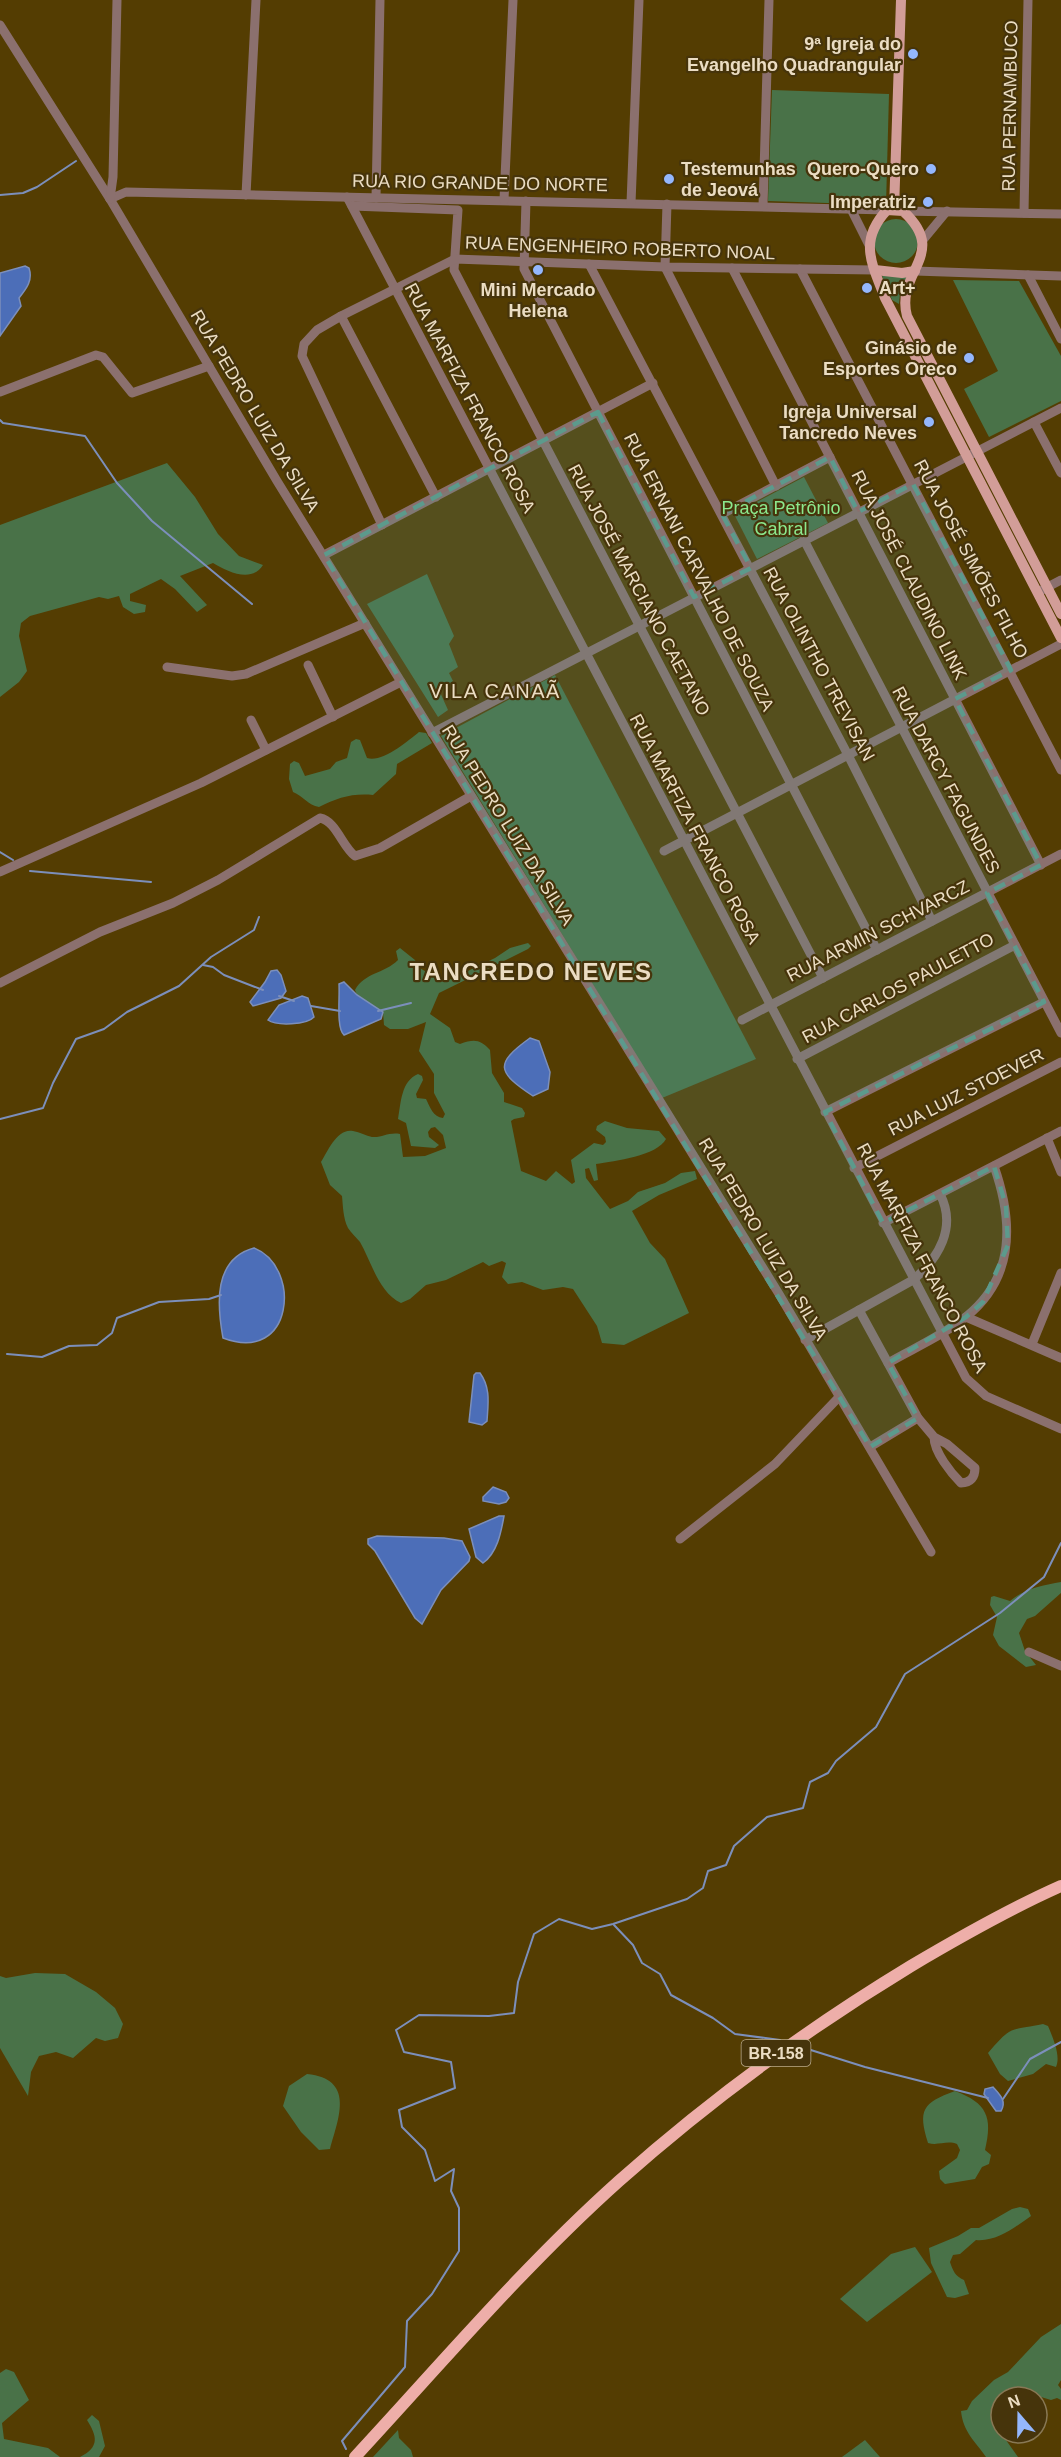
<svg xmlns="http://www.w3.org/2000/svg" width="1061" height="2457" viewBox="0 0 1061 2457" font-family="Arial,sans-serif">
<rect width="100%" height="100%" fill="#543d02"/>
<g fill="#497248">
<polygon points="772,90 889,94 886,205 768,201"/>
<circle cx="896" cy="241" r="22"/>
<polygon points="882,276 907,276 900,293 899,304 892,300"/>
<polygon points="953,280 1019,281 1061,356 1061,401 989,437 964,389 998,371"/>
<path d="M167,463l28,34 23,37 21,22 24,9c-12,19 -36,6 -50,-2l-33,13 27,29 -10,7 -22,-23 -14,-10 -31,15v7l16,4 -1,7 -11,2 -11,-7 -4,-11 -11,3 -9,-2 -69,19 -9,7 -2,13 8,35 -8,11 -19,15v-172z"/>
<polygon points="804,477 828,523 757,559 734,514"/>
<polygon points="427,574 454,636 449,644 458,667 449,673 453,681 439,690 448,710 438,717 367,604"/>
<polygon points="555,675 756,1059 662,1098 441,736"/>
<path d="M419,732l7,1 6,10 -35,21 -1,10 -23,21c-21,-2 -36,3 -54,12 -11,-2 -16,-11 -26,-15l-4,-13 1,-15 4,-3 5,2 6,13 25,-7 6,-7 11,-4 4,-16 5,-3 4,1 7,18c15,5 41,-17 52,-26z"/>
<path d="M528,943l3,3 -3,3 -89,44 -9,21 20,14 5,14 5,2c14,-5 20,-5 30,6l2,23 12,20v9l18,6 3,5 -1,4 -10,2 -3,2 10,50 25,10 10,-10 16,13 3,-2 -4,-22 23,-17 9,2 3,-3 -1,-5 -9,-7 1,-4 8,-5 22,7 32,3 7,8c-9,17 -51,22 -70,25l2,16 -4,1 -5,-13 -4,1 1,9 24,31 18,-8 10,-9 27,-9 16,-10 14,-2 2,8 -38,16 -27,16 18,32 15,16 24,54 -65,32 -22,-2 -5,-17 -24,-37 -10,-2 -20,3 -21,-8 -14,2 -6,-7 4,-14 -4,-2 -13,5 -6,-4 -37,18 -20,5 -16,14 -9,4c-22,-10 -30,-42 -41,-61 -4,-5 -9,-9 -12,-14 -5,-10 -5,-22 -6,-32l-12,-11 -9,-23c7,-11 16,-34 32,-31 7,1 13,5 19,6 10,1 16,-5 28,-3l3,23 22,-1 21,-8 -3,-13 -8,-8 -4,1 -3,4 1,5 10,8 -4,3 -24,-2 -5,-23 -8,-4c3,-16 3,-38 20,-45l4,2 1,4 -7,14 1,4 9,1c4,8 7,18 17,19l2,-4 -11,-21v-19l-15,-23 7,-29 -18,7h-18l-6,-4 -1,-13 -26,-17 -2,-5c10,-18 29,-16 43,-30l-2,-9 4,-3 15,12 3,7 22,13 7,-4 2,4 46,-22 15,-10z"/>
<path d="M1061,1582v11l-26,23 -8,3 -8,14 6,18 11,14 -10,2 -27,-21 -6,-11 4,-18 -7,-12 1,-8 3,-1 16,5c14,-12 33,-16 51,-19z"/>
<polygon points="35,1973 65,1974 96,1992 115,2008 123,2024 118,2038 105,2041 96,2038 73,2058 56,2052 39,2056 31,2072 28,2096 0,2048 0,1976 6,1978"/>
<path d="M1043,2024l5,2c5,12 13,30 8,41l-10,-3 -13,10 -25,7 -8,-7 -12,-21c24,-28 21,-22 55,-29z"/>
<path d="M307,2074c48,5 32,43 23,75l-11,1 -18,-18 -18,-26 6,-20z"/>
<path d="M955,2091c32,12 38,26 30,59l6,5 -2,9 -7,3 -7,12 -30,5 -5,-5 -1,-8 18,-13 3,-8 -3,-6c-10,-4 -19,2 -29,-1 -10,-33 -6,-40 27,-52z"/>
<path d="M1020,2207l8,2 3,7c-16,11 -34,26 -55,24l-16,14 -7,1 -3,7c3,9 5,14 14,18l5,14 -14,4 -8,-1 -16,-34 -2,-15 29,-12 13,-8h8l33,-19z"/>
<polygon points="915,2247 932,2272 867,2322 840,2299 891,2254"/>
<path d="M1061,2324v56l-3,5 3,4v11l-4,-2 -6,2 -10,-3 -4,10v-10h-36v29h-5l22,31h-32c-11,-16 -23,-25 -25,-46l6,-1 5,-9 22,-21 14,-8 33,-35z"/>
<polygon points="6,2369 14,2372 29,2400 2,2423 4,2439 48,2448 60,2457 0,2457 0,2373"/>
<path d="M92,2415l7,6 6,25 -6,11h-19c20,-10 17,-21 7,-37z"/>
<polygon points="398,2430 399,2438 411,2450 413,2457 373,2457"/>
<polygon points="865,2440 880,2457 842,2457"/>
</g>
<g fill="#4c6eb8" stroke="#7c8fbb" stroke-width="1.5">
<path d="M25,266l4,2c4,12 -2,20 -10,30l2,8 -21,30v-63z"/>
<polygon points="277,970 281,975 286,991 281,998 253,1006 250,1002 265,982 271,971"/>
<path d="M344,982l13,13 26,17 -2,7 -37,16c-8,-7 -4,-38 -5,-51z"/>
<path d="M302,996l6,2 6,19c-7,8 -38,9 -46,3l11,-15z"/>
<path d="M530,1038l9,3 11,31 -2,17 -15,7c-36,-24 -39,-32 -3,-58z"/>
<path d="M254,1248c48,19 40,117 -31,90 -6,-33 -10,-79 31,-90z"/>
<path d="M476,1373h4c11,15 8,31 7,48l-5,4 -13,-3 5,-47z"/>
<polygon points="493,1487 506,1492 509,1498 506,1502 499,1504 483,1501 483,1497"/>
<path d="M499,1516h5c-3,17 -7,37 -21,47l-7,-6 -7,-28z"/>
<polygon points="377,1536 444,1538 462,1541 470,1557 469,1561 441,1590 422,1624 415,1618 375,1551 368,1544 368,1539"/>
<path d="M993,2087c7,8 14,14 8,24h-5l-12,-17 1,-5z"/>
</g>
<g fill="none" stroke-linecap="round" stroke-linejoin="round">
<g stroke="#7c8fbb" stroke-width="2">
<polyline points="0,195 23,193 37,187 76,161"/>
<polyline points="0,420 3,423 85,436 117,483 152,521 252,604"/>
<polyline points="0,852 13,860"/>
<polyline points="30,871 151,882"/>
<polyline points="203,965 213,967 224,975 263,990"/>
<polyline points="279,996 294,1001"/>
<polyline points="311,1006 340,1011"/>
<polyline points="378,1011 411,1003"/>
<polyline points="0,1119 43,1108 53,1083 76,1039 104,1029 127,1012 179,986 211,957 254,930 259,917"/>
<polyline points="7,1354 42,1357 69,1346 97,1345 112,1333 117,1318 159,1302 209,1299 221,1295"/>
<polyline points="614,1925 633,1945 642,1963 660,1974 671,1995 713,2018 735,2034 780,2040"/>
<polyline points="798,2046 865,2067 988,2098"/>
<polyline points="1003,2099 1030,2059 1061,2042"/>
<polyline points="346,2449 342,2441 405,2367 407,2321 432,2294 459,2251 459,2208 451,2191 454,2169 435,2181 425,2150 402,2127 399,2110 455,2088 451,2062 404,2052 396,2030 419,2015 489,2016 514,2013 518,1982 534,1934 559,1919 592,1929 613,1924 687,1899 703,1888 708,1871 726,1865 734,1846 767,1817 803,1808 810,1782 828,1773 836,1761 876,1727 905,1674 1000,1613 1044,1577 1061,1543"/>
</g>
<g stroke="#8b706e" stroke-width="9">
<polyline points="0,25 110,199 277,481 779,1294 931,1552"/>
<polyline points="246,195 256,0"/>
<polyline points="347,197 966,1378 986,1396 1061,1429"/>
<polyline points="376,198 380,0"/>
<polyline points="110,199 126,192 887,210"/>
<polyline points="110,199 113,177 117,0"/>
<polyline points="504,200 513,0"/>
<polyline points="526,201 524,269 877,950"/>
<polyline points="631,203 639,0"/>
<polyline points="667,204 665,267 776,486"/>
<polyline points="352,206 458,210 454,270 823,978"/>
<polyline points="763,206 769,0"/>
<polyline points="851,209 869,245"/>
<polyline points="903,211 1061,214"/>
<polyline points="1024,213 1028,0"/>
<polyline points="923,240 947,211"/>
<polyline points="589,264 848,755 932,921"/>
<polyline points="732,268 1041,865"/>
<polyline points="800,269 1061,770"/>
<polyline points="915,271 1061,276"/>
<polyline points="1028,275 1061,339"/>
<polyline points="341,316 436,497"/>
<polyline points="0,392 96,355 103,357 132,393 209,366"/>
<polyline points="1034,422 1061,473"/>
<polyline points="722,514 830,457"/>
<polyline points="382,525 302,356 304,344 317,330 341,316 455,259 665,267 875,270"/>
<polyline points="804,540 1061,1033"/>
<polyline points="324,555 653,383"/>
<polyline points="1042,590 1061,580"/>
<polyline points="308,665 333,717"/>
<polyline points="167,667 232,676 246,674 365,623"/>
<polyline points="251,720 266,750"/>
<polyline points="432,733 1061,408"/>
<polyline points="664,851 1061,644"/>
<polyline points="0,872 201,783 401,682"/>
<path d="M0,983l100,-51 73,-29 45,-23 102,-62c16,3 22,28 35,38l25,-8 91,-52"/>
<polyline points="742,1020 1061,854"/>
<polyline points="797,1059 1015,945"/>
<polyline points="825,1112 1044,1002"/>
<polyline points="1047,1138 1061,1172"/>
<polyline points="854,1168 1061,1062"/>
<polyline points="883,1223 1061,1131"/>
<path d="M859,1310l59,108 16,19 13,7 28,24c0,9 -4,15 -14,15 -10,-10 -27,-31 -27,-46"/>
<polyline points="966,1317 1061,1358"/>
<path d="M805,1340l108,-60c26,-22 44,-53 27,-86"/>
<polyline points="1032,1344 1061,1273"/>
<path d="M888,1363c26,-15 56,-28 79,-47 49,-40 46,-96 27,-150"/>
<polyline points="870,1447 918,1418"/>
<polyline points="680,1539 775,1464 839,1397"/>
<polyline points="1029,1652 1061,1666"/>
</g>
<g stroke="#d29d98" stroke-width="10">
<polyline points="894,210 901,0"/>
<polyline points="875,270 902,273 915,271"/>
<path d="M1061,614l-154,-298c-12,-45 43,-62 -4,-105l-16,-1c-29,31 -15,54 -2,88l176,340"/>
</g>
<path stroke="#eeaea9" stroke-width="12" d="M355,2457c86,-93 169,-191 264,-276 91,-81 188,-152 292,-215 49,-29 98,-57 150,-80"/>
</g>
<path fill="#5c9a8c" fill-opacity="0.2" stroke="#5c9a8c" stroke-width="4.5" stroke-dasharray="12 8" stroke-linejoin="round" d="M598,412l96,185 57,-29 -29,-54 108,-57 28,55 55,-28 98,186 -56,29 86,166 -54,28 57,109 -219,110 58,111 111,-57 12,40 2,39 -25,57 -17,15 -78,46 30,55 -48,29 -546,-892z"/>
<g fill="#94b7fd" stroke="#46340b" stroke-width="2">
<circle cx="913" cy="54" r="6"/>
<circle cx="931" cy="169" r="6"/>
<circle cx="669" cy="179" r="6"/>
<circle cx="928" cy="202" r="6"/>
<circle cx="538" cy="270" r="6"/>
<circle cx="867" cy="288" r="6"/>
<circle cx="969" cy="358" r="6"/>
<circle cx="929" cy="422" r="6"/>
</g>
<g text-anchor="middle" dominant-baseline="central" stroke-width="4.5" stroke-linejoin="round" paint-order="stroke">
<rect fill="#46340b" stroke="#baaa8c" stroke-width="1.5" x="741.5" y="2040" width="69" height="26" rx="4.5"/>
<g font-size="16" font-weight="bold" fill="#ebddc3">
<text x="776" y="2053">BR-158</text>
</g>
<g font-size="18" font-weight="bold" fill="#ebddc3" stroke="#46340b" text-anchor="end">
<text x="901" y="44">9ª Igreja do<tspan x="901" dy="21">Evangelho Quadrangular</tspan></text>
<text x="681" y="169" text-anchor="start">Testemunhas<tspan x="681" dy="21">de Jeová</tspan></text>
<text x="919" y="169">Quero-Quero</text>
<text x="916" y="202">Imperatriz</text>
<text x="879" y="288" text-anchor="start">Art+</text>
<text x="538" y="290" text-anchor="middle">Mini Mercado<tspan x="538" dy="21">Helena</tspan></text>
<text x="957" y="348">Ginásio de<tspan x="957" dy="21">Esportes Oreco</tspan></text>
<text x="917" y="412">Igreja Universal<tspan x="917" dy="21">Tancredo Neves</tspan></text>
</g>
<g font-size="18" fill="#ebddc3" stroke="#46340b">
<text transform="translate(1010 106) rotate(-89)">RUA PERNAMBUCO</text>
<text transform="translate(480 183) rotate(1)">RUA RIO GRANDE DO NORTE</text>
<text transform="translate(620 248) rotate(2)">RUA ENGENHEIRO ROBERTO NOAL</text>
<text transform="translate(470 398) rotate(62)">RUA MARFIZA FRANCO ROSA</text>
<text transform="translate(255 411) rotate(59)">RUA PEDRO LUIZ DA SILVA</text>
<text transform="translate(971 559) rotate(62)">RUA JOSÉ SIMÕES FILHO</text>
<text transform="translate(699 572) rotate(63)">RUA ERNANI CARVALHO DE SOUZA</text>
<text transform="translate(909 575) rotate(63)">RUA JOSÉ CLAUDINO LINK</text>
<text transform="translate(639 590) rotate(62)">RUA JOSÉ MARCIANO CAETANO</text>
<text transform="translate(819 664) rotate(62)">RUA OLINTHO TREVISAN</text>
<text transform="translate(946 780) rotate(62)">RUA DARCY FAGUNDES</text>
<text transform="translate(508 825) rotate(58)">RUA PEDRO LUIZ DA SILVA</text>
<text transform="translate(695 829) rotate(62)">RUA MARFIZA FRANCO ROSA</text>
<text transform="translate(878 931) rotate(-27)">RUA ARMIN SCHVARCZ</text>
<text transform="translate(898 988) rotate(-28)">RUA CARLOS PAULETTO</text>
<text transform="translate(966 1092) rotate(-27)">RUA LUIZ STOEVER</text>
<text transform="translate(763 1239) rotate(59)">RUA PEDRO LUIZ DA SILVA</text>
<text transform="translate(922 1258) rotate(62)">RUA MARFIZA FRANCO ROSA</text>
</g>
<g font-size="18" fill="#8ce88d" stroke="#46340b">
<text x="781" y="508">Praça Petrônio<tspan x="781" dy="21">Cabral</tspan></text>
</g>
<g font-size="20" letter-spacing="1.5" fill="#ebddc3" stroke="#46340b">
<text x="495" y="691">VILA CANAÃ</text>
</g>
<g font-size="24" font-weight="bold" letter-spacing="1.5" fill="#ebddc3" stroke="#46340b">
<text x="531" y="971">TANCREDO NEVES</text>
</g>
</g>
<g transform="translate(1019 2415) rotate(340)"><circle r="28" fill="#46340b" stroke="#887855" stroke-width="1.5"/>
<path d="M0-4.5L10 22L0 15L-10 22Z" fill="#94b7fd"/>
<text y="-9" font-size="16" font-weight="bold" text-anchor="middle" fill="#ebddc3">N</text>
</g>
</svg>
